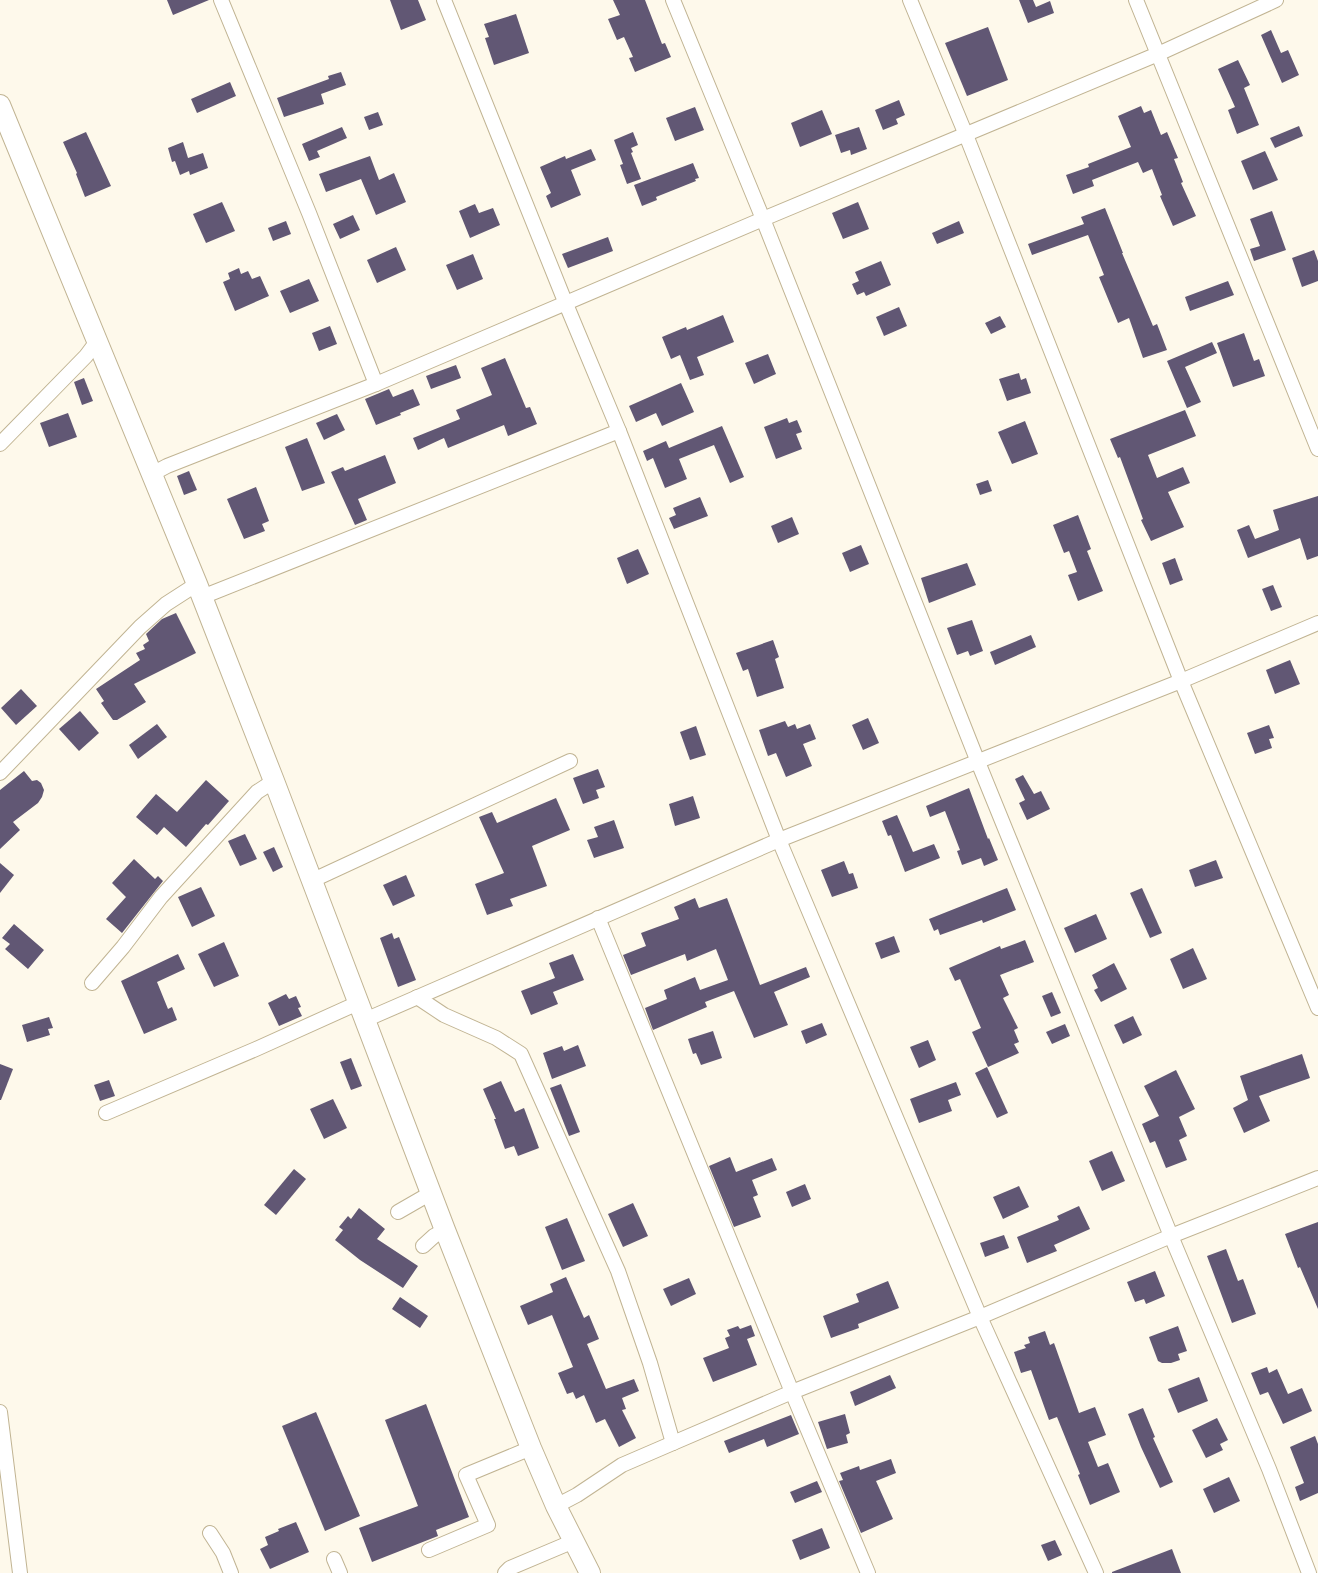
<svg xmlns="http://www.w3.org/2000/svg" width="1318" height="1573" viewBox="0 0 1318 1573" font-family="'Public Sans',sans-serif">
<rect width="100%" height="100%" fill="#fef9eb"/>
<g fill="#615774">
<polygon points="167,0 209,0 173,15"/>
<polygon points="390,0 418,0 426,20 401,30"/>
<polygon points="613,0 645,0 662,44 665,43 671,57 635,72 629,58 633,57 624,37 617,40 608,19 620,15"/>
<polygon points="1019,0 1033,0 1036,7 1050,1 1054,13 1028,23"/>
<polygon points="516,14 529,53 494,65 485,38 489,37 484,24"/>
<polygon points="988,27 1008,80 967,96 945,43"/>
<polygon points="1271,30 1281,53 1288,50 1299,75 1282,83 1261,35"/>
<polygon points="1238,60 1250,85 1244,88 1259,125 1237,134 1228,110 1235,107 1218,69"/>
<polygon points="341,72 346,85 321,94 324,104 284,117 277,98 329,79 328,76"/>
<polygon points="230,82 236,96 197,113 191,99"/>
<polygon points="899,100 905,115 896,119 898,124 883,130 875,110"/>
<polygon points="1141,106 1144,113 1151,110 1161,135 1167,132 1178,158 1174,159 1183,182 1181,183 1196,216 1173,226 1160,196 1162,195 1152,169 1143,173 1138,162 1092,180 1094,186 1073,194 1066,175 1089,167 1088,164 1131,147 1118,116"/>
<polygon points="695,107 704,130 675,141 666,118"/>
<polygon points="822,110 832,134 800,147 791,123"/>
<polygon points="378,112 383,125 369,130 364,117"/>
<polygon points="1299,126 1303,136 1275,148 1270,138"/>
<polygon points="342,127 347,138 317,151 320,157 309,161 302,144"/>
<polygon points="859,127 867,149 851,155 850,150 841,153 835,135"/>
<polygon points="86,132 111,186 85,197 76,174 77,173 63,142"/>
<polygon points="633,132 638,145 631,148 633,152 631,153 641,179 627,184 620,165 623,164 614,140"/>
<polygon points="183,142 188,158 203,153 208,168 190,175 189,171 180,175 175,161 172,162 168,148"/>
<polygon points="591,149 596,160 571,170 581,195 551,208 546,196 551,193 540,167 565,156 566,159"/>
<polygon points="1265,151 1278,180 1253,190 1241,161"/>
<polygon points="370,156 379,180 394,173 406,202 376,215 361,179 326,192 319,174"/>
<polygon points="693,163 699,178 695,179 696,181 656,197 657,200 642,206 634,185"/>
<polygon points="222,202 235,231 206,243 193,214"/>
<polygon points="858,202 869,229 843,239 832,213"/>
<polygon points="475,204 479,213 493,208 500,225 470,238 459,211"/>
<polygon points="1105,208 1123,253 1122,253 1153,326 1157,324 1167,350 1143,358 1129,318 1118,323 1099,277 1104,275 1088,235 1032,255 1028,244 1084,224 1081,217"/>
<polygon points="1272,211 1286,250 1254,261 1250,249 1260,246 1250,219"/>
<polygon points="353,215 360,230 340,239 333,224"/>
<polygon points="286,221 291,234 273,241 268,228"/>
<polygon points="959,221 964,233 937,244 932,233"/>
<polygon points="608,237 613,251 568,268 562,254"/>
<polygon points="396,247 406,270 377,283 367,260"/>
<polygon points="1314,250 1318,261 1318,281 1302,287 1292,258"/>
<polygon points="473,254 483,279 457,290 446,265"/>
<polygon points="881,261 891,285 866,296 864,292 857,295 852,284 859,281 855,272"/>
<polygon points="239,268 241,274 248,271 252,279 260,276 269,296 235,311 223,282 230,279 228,273"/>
<polygon points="309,279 319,301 290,313 280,291"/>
<polygon points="1228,281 1234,295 1190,311 1185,297"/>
<polygon points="899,307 907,326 884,336 876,317"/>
<polygon points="723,315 734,342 697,357 704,375 690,380 680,355 671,359 662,337 686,327 687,330"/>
<polygon points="1000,316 1006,327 991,334 985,323"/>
<polygon points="330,326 337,344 319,351 312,333"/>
<polygon points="1244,333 1254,361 1259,359 1265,376 1233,387 1217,343"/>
<polygon points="1212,342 1217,353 1185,367 1201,402 1187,408 1167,361"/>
<polygon points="768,354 776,374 754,384 745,363"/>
<polygon points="505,358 526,408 530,407 537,424 508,436 504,425 448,448 444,438 418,450 413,438 460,419 456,410 492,395 481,368"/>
<polygon points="456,365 461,378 431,389 426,376"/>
<polygon points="1019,373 1021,380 1026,378 1031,393 1007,401 999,379"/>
<polygon points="84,378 93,401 82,405 74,382"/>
<polygon points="681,383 694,412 662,426 656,413 636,422 629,406"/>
<polygon points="389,389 393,397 413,389 420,405 400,413 401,415 376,425 365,399"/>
<polygon points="1185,410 1196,436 1148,455 1157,478 1183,467 1190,483 1168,492 1184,527 1151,541 1141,520 1143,519 1120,457 1118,458 1110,439"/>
<polygon points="68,413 77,437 49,447 40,423"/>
<polygon points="337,414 345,430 324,440 316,423"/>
<polygon points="787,418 789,423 797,420 802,432 796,434 802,449 776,459 764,427"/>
<polygon points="1025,421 1038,454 1012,464 998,432"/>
<polygon points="722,426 744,477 730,483 714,445 679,459 687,479 665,488 653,458 647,461 643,451 666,441 669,448"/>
<polygon points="307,438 325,483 302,491 285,447"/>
<polygon points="385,455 396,483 358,499 367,520 355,525 331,472 343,467 345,471"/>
<polygon points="189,471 197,490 184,495 177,476"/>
<polygon points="988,480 992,491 980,495 976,484"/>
<polygon points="256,487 269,521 262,524 265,531 244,539 227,499"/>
<polygon points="1318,496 1318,556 1307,560 1300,538 1248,558 1237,530 1249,525 1255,539 1279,530 1273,510"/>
<polygon points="700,497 708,516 674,529 669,518 676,515 673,508"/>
<polygon points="1078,515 1091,549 1087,551 1103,591 1078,601 1068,575 1077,572 1069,551 1064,553 1053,525"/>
<polygon points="792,517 799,534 778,543 771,526"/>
<polygon points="861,545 869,564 850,572 842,553"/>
<polygon points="638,549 649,574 627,584 617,558"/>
<polygon points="1175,558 1183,580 1170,585 1162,563"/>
<polygon points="967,563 976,585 929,603 921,578"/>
<polygon points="1273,585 1282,607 1271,611 1262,589"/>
<polygon points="176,613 196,653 134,684 146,702 117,720 113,720 101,703 104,701 96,689 140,660 136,653 145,649 143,645 149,641 146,634 162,619"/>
<polygon points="972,620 983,651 970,656 968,651 957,655 947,628"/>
<polygon points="1031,635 1036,647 995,665 990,652"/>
<polygon points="773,640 779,657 775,659 784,688 757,697 748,669 743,671 736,653"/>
<polygon points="1290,660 1300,684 1275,694 1266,670"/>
<polygon points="21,689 37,706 16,725 1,708"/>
<polygon points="80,711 99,733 79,751 59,729"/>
<polygon points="868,718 879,743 863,750 852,725"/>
<polygon points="785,721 788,727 795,724 797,729 810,724 816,739 803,744 812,766 786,777 776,753 768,756 759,730"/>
<polygon points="157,724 167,737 138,759 129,745"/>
<polygon points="1269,725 1274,738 1269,739 1272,748 1255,754 1247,733"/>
<polygon points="696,726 706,755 690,760 680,732"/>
<polygon points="598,769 605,787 596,790 599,798 583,804 573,778"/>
<polygon points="24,771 32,781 37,780 41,783 44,790 42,797 38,803 13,822 20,830 0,849 0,790"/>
<polygon points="1023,775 1034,794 1041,791 1050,809 1027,820 1019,803 1025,800 1015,779"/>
<polygon points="206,780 229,801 208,825 206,824 186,847 164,827 157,835 136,817 156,794 177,812"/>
<polygon points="969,788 988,839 989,838 998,860 984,866 981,858 962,865 957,851 960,850 945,811 930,817 926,806"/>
<polygon points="693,796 700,818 675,826 669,804"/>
<polygon points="556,798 570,830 532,846 547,886 510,899 513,906 487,915 475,884 504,873 479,817 492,812 497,823"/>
<polygon points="897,815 913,852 934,844 940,858 905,872 891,835 888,836 882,821"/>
<polygon points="614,820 624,848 594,858 587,840 598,837 594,827"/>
<polygon points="245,834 257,859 240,866 228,841"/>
<polygon points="274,847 283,867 273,872 263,852"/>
<polygon points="134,859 155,879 158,876 163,881 122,933 106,919 126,897 112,883"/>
<polygon points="1216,860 1223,878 1195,887 1189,870"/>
<polygon points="844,861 849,874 853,873 858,888 832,897 821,870"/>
<polygon points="0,863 14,875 0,893"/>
<polygon points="406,875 415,896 393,906 383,885"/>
<polygon points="201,887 215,916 192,927 178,897"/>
<polygon points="1007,888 1016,910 983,923 982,920 940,935 938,929 934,931 929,919"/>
<polygon points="1142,888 1162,933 1150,938 1130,893"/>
<polygon points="695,898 699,908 727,898 760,985 806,967 810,977 774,992 788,1025 754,1038 734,991 705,1002 707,1007 653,1030 645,1008 667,999 664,990 695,977 700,990 728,980 716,949 687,961 685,954 631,975 623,955 646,946 641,933 679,919 674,907"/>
<polygon points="1096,914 1107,939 1075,953 1064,928"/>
<polygon points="14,924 44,950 28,969 5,949 10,944 2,938"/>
<polygon points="392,933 394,939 399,937 416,980 398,987 380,938"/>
<polygon points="894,936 900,952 881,959 875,943"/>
<polygon points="1025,940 1034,962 1000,975 1009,995 1003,998 1018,1028 1014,1030 1019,1042 1014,1044 1019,1053 988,1067 972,1032 981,1028 960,979 955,981 949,968 1000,946 1001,949"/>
<polygon points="224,942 239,976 214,987 198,954"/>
<polygon points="1193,948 1207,979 1183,989 1170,959"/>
<polygon points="178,954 185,969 157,982 168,1009 172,1007 177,1020 144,1034 121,981"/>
<polygon points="573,954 584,980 553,992 558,1004 531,1015 521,991 555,978 549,963"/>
<polygon points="1114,963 1127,989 1101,1002 1094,990 1098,988 1092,975"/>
<polygon points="1052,992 1061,1013 1051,1017 1042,996"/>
<polygon points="286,994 289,999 296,996 301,1007 298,1008 302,1016 279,1026 268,1003"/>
<polygon points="1133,1016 1142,1035 1123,1044 1114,1025"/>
<polygon points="49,1017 53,1028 48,1029 50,1035 27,1042 22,1025"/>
<polygon points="822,1023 827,1035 806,1044 801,1031"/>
<polygon points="1065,1024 1070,1036 1052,1044 1046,1032"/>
<polygon points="713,1031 722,1058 701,1065 696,1053 693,1054 688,1039"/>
<polygon points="928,1040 936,1060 919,1068 910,1047"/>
<polygon points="578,1045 586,1066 552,1079 543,1053 562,1046 564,1051"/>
<polygon points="1302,1054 1310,1078 1259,1096 1270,1121 1244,1133 1233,1108 1248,1100 1240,1076"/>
<polygon points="351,1058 362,1086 351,1090 340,1062"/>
<polygon points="0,1064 13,1069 1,1100 0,1100"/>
<polygon points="987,1067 1008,1113 997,1118 975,1073"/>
<polygon points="1176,1070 1195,1109 1179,1117 1187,1136 1179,1140 1187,1160 1166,1168 1155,1141 1150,1143 1142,1124 1159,1116 1144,1086"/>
<polygon points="109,1080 115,1096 100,1101 94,1085"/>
<polygon points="501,1081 515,1112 524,1108 539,1148 518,1156 514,1146 505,1149 494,1119 496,1119 483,1089"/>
<polygon points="956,1082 961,1095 948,1100 952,1111 919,1123 910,1099"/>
<polygon points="561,1084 580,1132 569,1136 550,1088"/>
<polygon points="333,1099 347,1128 324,1139 310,1109"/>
<polygon points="1112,1151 1125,1181 1102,1191 1089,1161"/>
<polygon points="730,1157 736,1172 772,1158 777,1170 752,1180 758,1195 753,1197 761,1217 734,1227 709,1166"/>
<polygon points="294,1169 306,1179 276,1215 264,1205"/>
<polygon points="805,1184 811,1199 792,1207 786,1192"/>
<polygon points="1019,1186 1029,1207 1003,1219 993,1197"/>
<polygon points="633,1203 648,1236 623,1247 608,1214"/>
<polygon points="1079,1206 1090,1229 1054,1245 1057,1251 1027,1263 1017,1237 1059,1220 1057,1216"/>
<polygon points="359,1208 385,1229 377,1239 418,1266 403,1288 360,1260 335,1240 343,1230 339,1227 348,1216 351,1219"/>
<polygon points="567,1218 585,1261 562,1270 545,1227"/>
<polygon points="1318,1222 1318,1309 1300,1267 1298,1268 1285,1234"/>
<polygon points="1004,1235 1009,1248 985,1257 980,1243"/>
<polygon points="1226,1249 1238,1281 1243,1279 1256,1314 1232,1323 1207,1256"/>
<polygon points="1155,1271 1165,1296 1146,1304 1144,1299 1135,1302 1127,1282"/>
<polygon points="566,1277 584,1318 589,1315 599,1339 587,1344 606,1389 634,1379 639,1391 622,1398 626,1409 622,1410 636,1438 619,1447 605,1419 596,1423 584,1395 576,1399 573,1392 567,1394 558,1373 573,1367 552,1315 528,1325 520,1306 553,1292 550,1284"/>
<polygon points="689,1278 696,1294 671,1306 663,1289"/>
<polygon points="888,1281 899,1308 858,1324 859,1328 831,1338 823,1316 859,1302 856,1294"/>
<polygon points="400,1297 428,1316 420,1328 392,1309"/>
<polygon points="751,1325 755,1336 747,1339 757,1365 713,1382 703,1358 729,1348 725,1338 730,1336 727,1330 738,1326 740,1329"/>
<polygon points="1178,1326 1187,1351 1178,1354 1180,1360 1171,1363 1162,1363 1158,1361 1149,1337"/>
<polygon points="1045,1331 1050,1345 1054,1343 1079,1413 1095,1407 1106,1435 1088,1442 1098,1467 1108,1463 1120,1492 1090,1505 1078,1475 1080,1474 1057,1417 1049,1420 1031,1370 1021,1373 1014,1352 1026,1348 1024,1345 1030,1343 1028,1337"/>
<polygon points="1267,1367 1269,1373 1277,1369 1288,1394 1302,1388 1312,1411 1283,1424 1268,1392 1260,1395 1251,1373"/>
<polygon points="890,1375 896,1388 855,1406 850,1392"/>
<polygon points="1199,1377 1208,1401 1178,1413 1168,1389"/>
<polygon points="426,1404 469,1517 436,1530 438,1536 372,1562 359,1528 418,1506 385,1420"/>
<polygon points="1143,1408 1155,1437 1153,1438 1173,1482 1160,1488 1141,1447 1128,1414"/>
<polygon points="316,1412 360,1516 325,1531 282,1426"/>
<polygon points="845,1414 850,1433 846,1435 848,1443 827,1449 818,1422"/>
<polygon points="791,1415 799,1434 767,1447 764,1439 729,1453 724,1441"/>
<polygon points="1217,1418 1228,1440 1220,1444 1223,1450 1206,1458 1192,1430"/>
<polygon points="1315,1436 1318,1444 1318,1493 1300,1501 1295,1487 1304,1483 1290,1447"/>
<polygon points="891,1459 896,1473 876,1481 893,1519 861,1533 839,1481 843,1480 840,1473 859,1466 860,1470"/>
<polygon points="1229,1477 1240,1501 1214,1513 1203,1489"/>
<polygon points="817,1481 822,1492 795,1503 790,1492"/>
<polygon points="296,1522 309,1552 270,1569 260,1549 268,1545 265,1537 279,1531 278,1529"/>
<polygon points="822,1528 830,1548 800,1560 792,1540"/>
<polygon points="1055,1540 1062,1555 1048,1561 1041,1545"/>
<polygon points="1172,1549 1181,1573 1112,1573 1112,1572"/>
</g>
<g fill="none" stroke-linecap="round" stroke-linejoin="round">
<defs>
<g id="street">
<polyline points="221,0 309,213 376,384"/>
<polyline points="444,0 566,304 619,431 779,840 980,1317 1096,1573"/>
<polyline points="673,0 763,219 978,762 1171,1236 1269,1469 1309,1573"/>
<polyline points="910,0 966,135 1181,681 1318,1008"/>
<polyline points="1136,0 1318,449"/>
<polyline points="0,444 86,356 98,340"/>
<polyline points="152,474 167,466 376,384 763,219 1158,54 1276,0"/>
<polyline points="202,597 619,431"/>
<polyline points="0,773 140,627 166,604 197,584"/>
<polyline points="311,881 570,761"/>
<polyline points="598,918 792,1392 868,1573"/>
<polyline points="92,983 123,947 161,897 257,792 274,781"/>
<polyline points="417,997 444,1015 496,1038 521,1054 618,1271 650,1363 673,1443"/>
<polyline points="365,1020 779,840 1181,681 1318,623"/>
<polyline points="106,1113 256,1049 358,1003"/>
<polyline points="398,1212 431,1193"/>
<polyline points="423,1246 434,1236 445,1230"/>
<polyline points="0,1412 20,1573"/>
<polyline points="556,1506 577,1495 622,1465 673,1443 792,1392 980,1317 1171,1236 1318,1178"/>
<polyline points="210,1533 223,1553 231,1573"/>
<polyline points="429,1550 488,1525 466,1475 531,1448"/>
<polyline points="334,1559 340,1573"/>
<polyline points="505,1573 510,1568 574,1541"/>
</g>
<polyline id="secondary" points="0,105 197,584 274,781 445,1230 531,1448 556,1506 590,1573"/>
</defs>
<use href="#street" stroke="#c1b493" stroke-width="16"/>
<use href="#secondary" stroke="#c1b493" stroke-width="22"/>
<use href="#street" stroke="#fff" stroke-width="14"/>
<use href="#secondary" stroke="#fff" stroke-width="20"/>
</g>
</svg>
